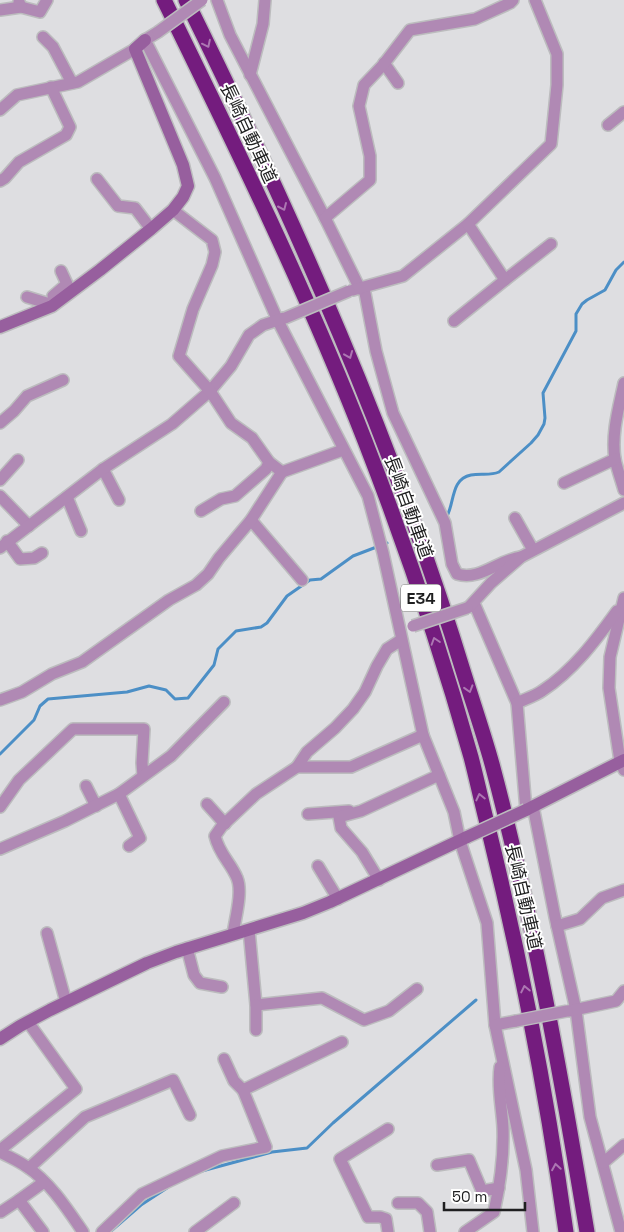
<svg xmlns="http://www.w3.org/2000/svg" width="624" height="1232" viewBox="0 0 624 1232" font-family="'Space Grotesk','Noto Sans JP',sans-serif">
<rect width="100%" height="100%" fill="#dedee1"/>
<g fill="none" stroke-linecap="round" stroke-linejoin="round">
<g stroke="#4c8fc6" stroke-width="3">
<path d="M446,518c9,-14 4,-39 25,-43 10,-2 19,1 28,-3l32,-29 7,-8 6,-11 1,-6 -2,-25 33,-62v-17l6,-10 5,-4 18,-10 11,-20 8,-8"/>
<polyline points="0,754 34,720 40,706 48,699 127,692 149,686 166,690 175,699 188,698 214,665 218,649 236,631 261,627 267,623 287,596 310,580 321,579 353,556 387,543"/>
<polyline points="202,1171 272,1152 307,1148 333,1123 476,1000"/>
<polyline points="110,1232 141,1205 167,1188"/>
</g>
<defs>
<g id="street">
<polyline points="217,0 230,35 325,218"/>
<polyline points="21,7 40,12 47,0"/>
<polyline points="0,10 21,7 19,2"/>
<polyline points="158,32 145,40 215,178 278,321 368,496 383,553 423,735 454,812 460,841 487,923 495,1025 526,1170 533,1232"/>
<polyline points="43,37 53,47 72,83"/>
<polyline points="384,63 398,83"/>
<polyline points="250,75 263,24 265,0"/>
<polyline points="0,110 17,95 78,82 135,49"/>
<polyline points="608,125 624,112"/>
<polyline points="97,179 118,206 135,208 151,229"/>
<polyline points="0,181 5,178 19,162 66,135 70,127 51,87"/>
<polyline points="505,280 551,244"/>
<path d="M364,288l12,63 17,62 52,110 7,41 5,10c23,7 41,-14 64,-17"/>
<polyline points="360,289 325,218 370,180 370,156 359,106 364,85 383,65 410,30 475,19 510,3 513,0"/>
<polyline points="353,290 403,276 468,224 551,144 557,85 557,54 535,0"/>
<polyline points="27,297 53,305"/>
<polyline points="55,303 53,296 67,284 61,271"/>
<polyline points="454,321 505,280 468,224"/>
<path d="M624,383c-5,24 -13,51 -9,76 2,10 6,20 9,31"/>
<polyline points="0,423 14,411 27,396 63,380"/>
<polyline points="103,469 119,500"/>
<polyline points="282,472 343,450"/>
<polyline points="0,480 18,460"/>
<polyline points="564,483 615,459"/>
<polyline points="0,496 29,526"/>
<polyline points="67,497 81,531"/>
<polyline points="201,511 221,499 235,496 266,469 269,462"/>
<polyline points="515,518 533,550"/>
<polyline points="251,520 302,580"/>
<polyline points="7,541 20,559 34,558 42,553"/>
<polyline points="0,548 103,469 172,424 210,391 231,366 249,335 263,325 284,318"/>
<polyline points="624,598 610,657 609,688 620,761 624,770"/>
<polyline points="474,603 517,703 526,810"/>
<polyline points="469,607 491,583 521,557 624,503"/>
<polyline points="0,700 22,692 52,674 82,662 169,600 196,585 208,574 219,558 251,520 282,472 269,462 252,438 231,423 210,391 179,356 193,309 212,265 215,252 212,240 173,210"/>
<path d="M517,703c8,-4 18,-7 25,-12 31,-20 54,-51 75,-80"/>
<polyline points="297,767 307,752 335,728 353,709 365,692 377,666 387,649 401,640"/>
<polyline points="86,786 96,806"/>
<polyline points="119,794 140,838 129,846"/>
<polyline points="207,804 225,824"/>
<polyline points="533,806 555,917 576,1010 590,1117 621,1232"/>
<polyline points="0,807 19,780 73,729 144,729 142,763 143,776"/>
<polyline points="308,814 349,811"/>
<polyline points="0,849 65,821 119,794 171,756 224,702"/>
<polyline points="318,866 338,899"/>
<polyline points="379,880 362,852 341,828 339,817 361,811 439,775"/>
<polyline points="557,926 580,919 602,898 624,890"/>
<polyline points="249,930 256,1005 322,998 364,1020 389,1011 417,989"/>
<polyline points="47,933 66,1002"/>
<path d="M233,934c2,-15 10,-42 4,-56 -6,-15 -18,-24 -22,-42l7,-10 34,-32 41,-27h54l72,-32"/>
<polyline points="187,948 194,975 200,983 222,987"/>
<polyline points="569,1011 616,1001 624,991"/>
<polyline points="495,1025 516,1021"/>
<polyline points="256,1030 256,1005"/>
<polyline points="224,1059 234,1081 243,1090"/>
<polyline points="388,1129 340,1159 368,1217 380,1217 386,1219 388,1232"/>
<polyline points="0,1150 76,1089 28,1022"/>
<path d="M0,1152c9,5 19,9 27,15 23,15 41,43 56,65"/>
<polyline points="603,1163 624,1145"/>
<polyline points="437,1165 469,1160 482,1191 499,1188"/>
<polyline points="29,1168 85,1117 173,1080 190,1115"/>
<polyline points="398,1203 418,1203 427,1212 430,1232"/>
<polyline points="1,1212 19,1200"/>
<polyline points="43,1232 19,1200 44,1182"/>
<polyline points="102,1232 142,1194 222,1156 266,1147 243,1090 342,1042"/>
<polyline points="195,1232 234,1203"/>
<path d="M465,1232l29,-20c6,-27 10,-55 9,-84 -1,-20 -6,-41 -3,-61"/>
</g>
<g id="secondary">
<polyline points="0,327 52,306 100,270 151,229 173,210 183,197 188,186 183,165 135,49 145,40"/>
<polyline points="526,810 624,760"/>
<polyline points="0,1039 20,1026 50,1010 147,963 176,952 303,913 330,902 467,837"/>
</g>
<g id="highway">
<path d="M164,0c71,145 142,290 201,441 40,103 76,209 106,316 6,23 11,47 17,70 33,134 59,269 78,405"/>
<path d="M186,0c108,219 208,443 279,677 9,29 19,58 27,87 41,154 69,311 95,468"/>
</g>
</defs>
<use href="#street" stroke="#bcbcbe" stroke-width="14"/>
<use href="#secondary" stroke="#bcbcbe" stroke-width="15"/>
<use href="#highway" stroke="#bcbcbe" stroke-width="18"/>
<use href="#street" stroke="#b089b4" stroke-width="11"/>
<use href="#secondary" stroke="#975f9e" stroke-width="12"/>
<use href="#highway" stroke="#741c7e" stroke-width="15"/>
<defs>
<g id="street-bridge">
<polyline points="158,32 202,0"/>
<polyline points="285,318 349,291"/>
<polyline points="413,626 467,608"/>
<polyline points="516,1021 567,1011"/>
</g>
<polyline id="secondary-bridge" points="467,837 526,810"/>
</defs>
<use href="#street-bridge" stroke="#bcbcbe" stroke-width="14" stroke-linecap="butt"/>
<use href="#secondary-bridge" stroke="#bcbcbe" stroke-width="15" stroke-linecap="butt"/>
<use href="#street-bridge" stroke="#b089b4" stroke-width="11"/>
<use href="#secondary-bridge" stroke="#975f9e" stroke-width="12"/>
</g>
<defs><path id="oneway-chevron" d="M-2-3.5L2.5 0L-2 3.5" fill="none" stroke-width="1.6" stroke-linecap="round" stroke-linejoin="round" transform="scale(1.25)"/></defs>
<g stroke="#ac77b2">
<use href="#oneway-chevron" transform="translate(207 44) rotate(64)"/>
<use href="#oneway-chevron" transform="translate(283 207) rotate(66)"/>
<use href="#oneway-chevron" transform="translate(349 355) rotate(68)"/>
<use href="#oneway-chevron" transform="translate(435 641) rotate(-108)"/>
<use href="#oneway-chevron" transform="translate(469 689) rotate(73)"/>
<use href="#oneway-chevron" transform="translate(480 797) rotate(-103)"/>
<use href="#oneway-chevron" transform="translate(525 989) rotate(-102)"/>
<use href="#oneway-chevron" transform="translate(556 1167) rotate(-99)"/>
</g>
<g text-anchor="middle" dominant-baseline="central" stroke-width="4" stroke-linejoin="round" paint-order="stroke">
<rect fill="#fff" stroke="#626263" stroke-width="1" x="401" y="584.5" width="40" height="27" rx="4"/>
<g font-size="16" font-weight="bold" fill="#1f1f20">
<text x="421" y="598">E34</text>
</g>
<g font-size="18" fill="#1f1f20" stroke="#fff">
<text transform="translate(249 133) rotate(65)">長崎自動車道</text>
<text transform="translate(409 507) rotate(70)">長崎自動車道</text>
<text transform="translate(524 897) rotate(77)">長崎自動車道</text>
</g>
</g>
<path d="M444 1202v8h81v-8" fill="none" stroke="#1f1f20" stroke-width="2.5"/>
<text x="452" y="1202" font-size="15" fill="#1f1f20" stroke="#ffffff" stroke-width="4" paint-order="stroke">50 m</text>
</svg>
